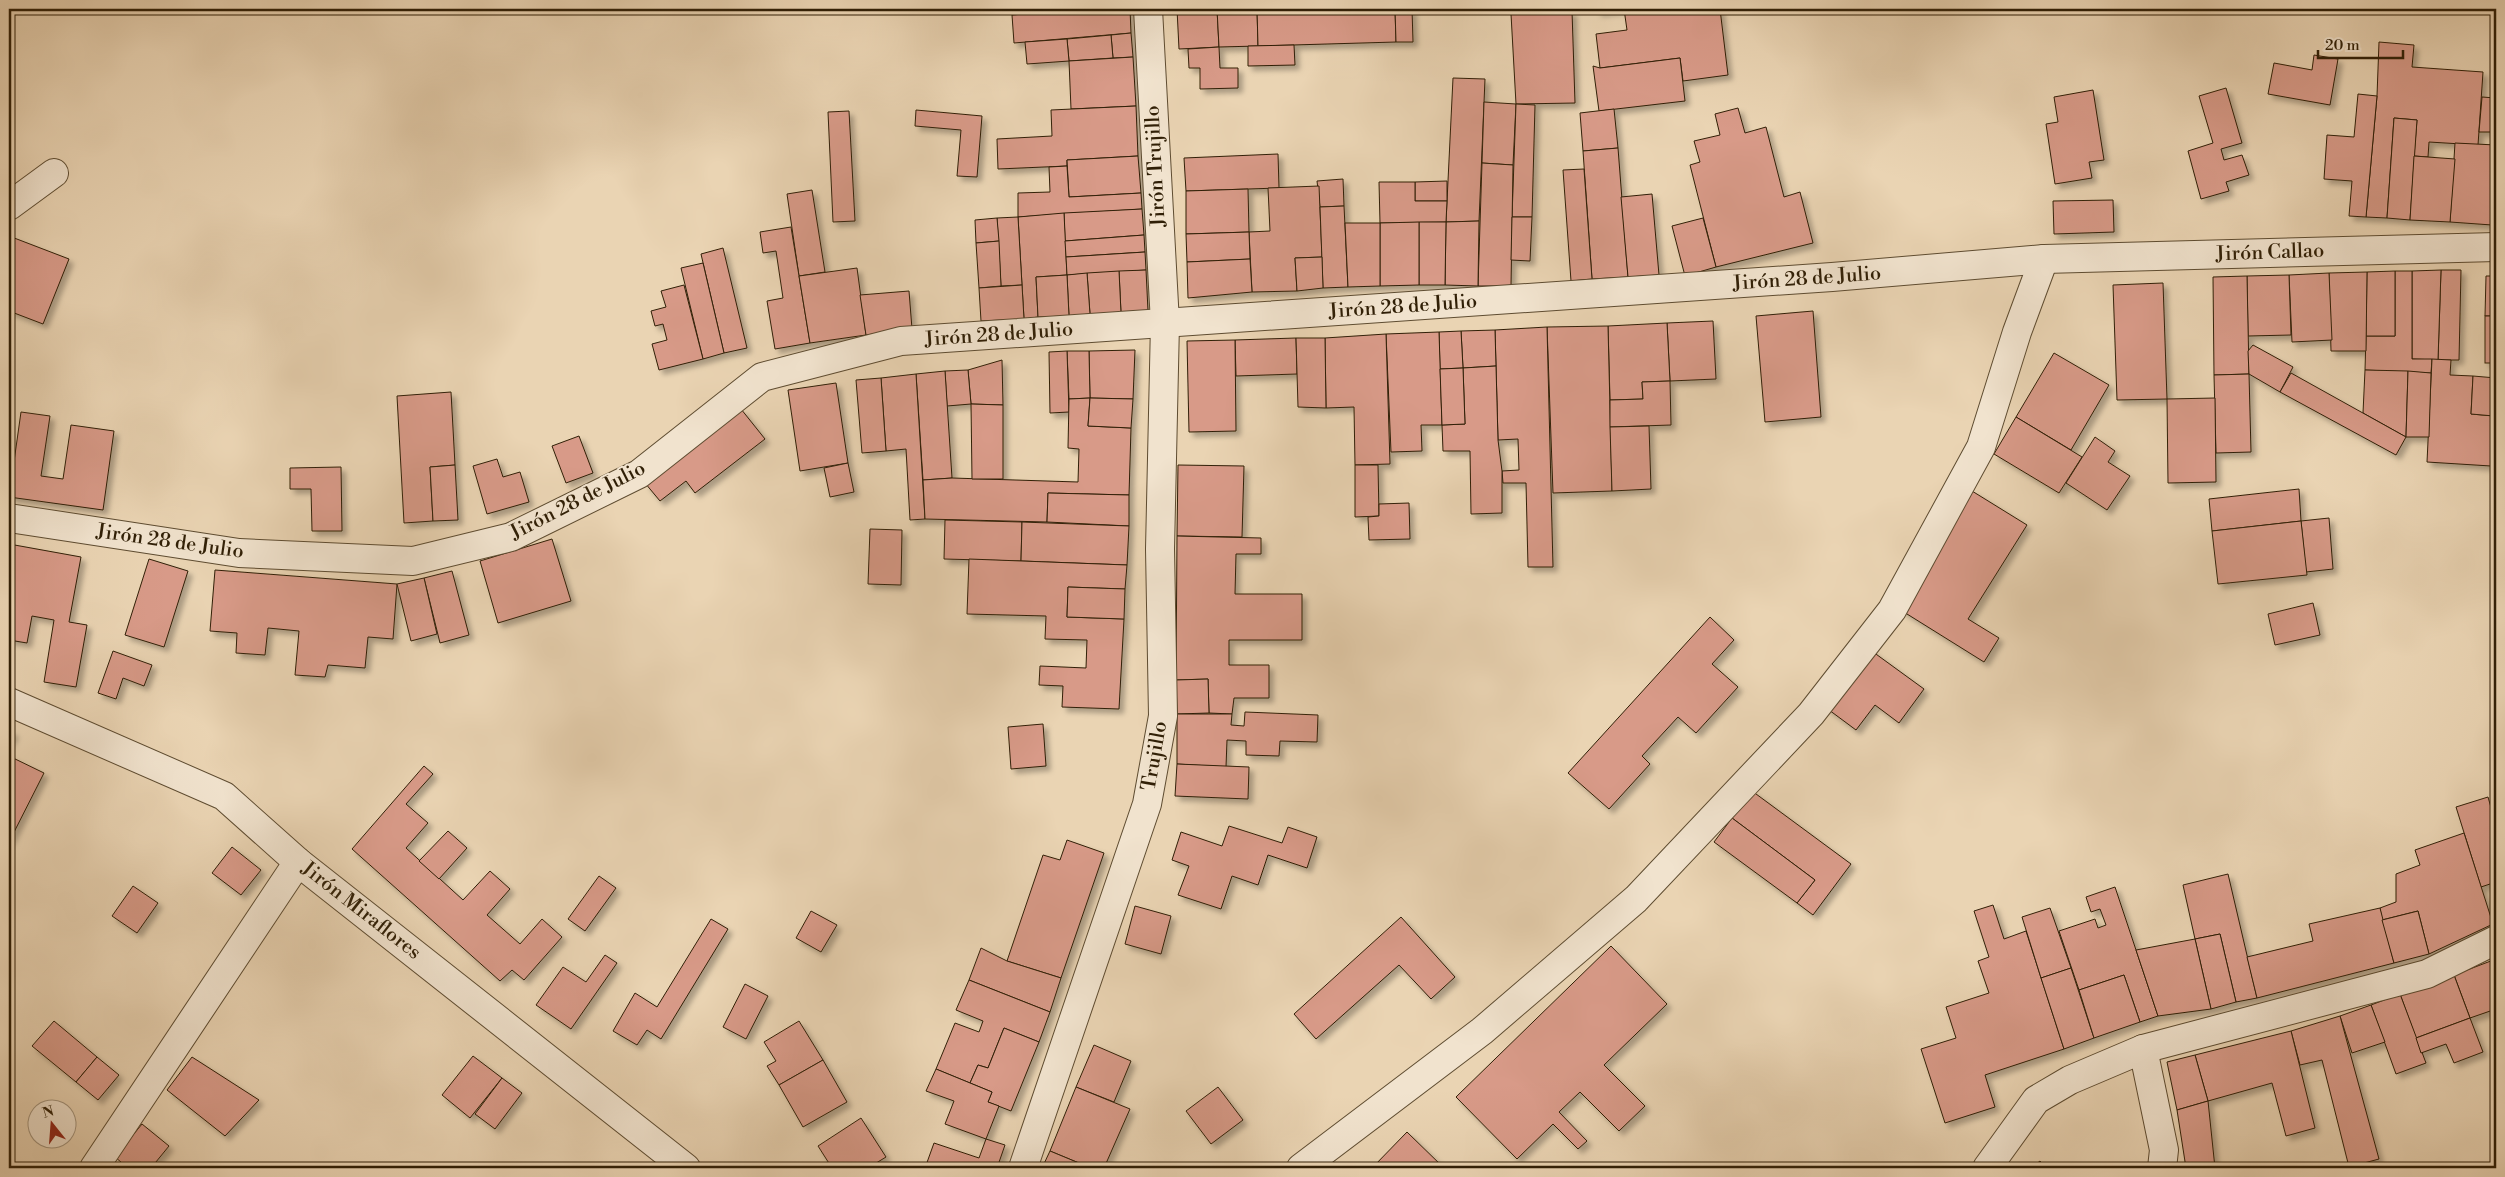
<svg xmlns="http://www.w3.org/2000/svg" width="2505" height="1177" viewBox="0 0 2505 1177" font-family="'Libre Bodoni',serif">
<defs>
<filter id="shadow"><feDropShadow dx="4.5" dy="4.5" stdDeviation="2.5" flood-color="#0004"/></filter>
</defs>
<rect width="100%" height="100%" fill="#ead4b3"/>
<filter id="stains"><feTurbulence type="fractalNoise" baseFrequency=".004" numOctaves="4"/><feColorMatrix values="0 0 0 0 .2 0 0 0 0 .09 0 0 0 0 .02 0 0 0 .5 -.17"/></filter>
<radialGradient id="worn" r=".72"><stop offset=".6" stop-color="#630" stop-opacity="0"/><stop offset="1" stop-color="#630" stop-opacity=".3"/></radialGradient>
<g fill="#d89a88" stroke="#301f06" filter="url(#shadow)">
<polygon points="1011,9 1045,9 1046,12 1012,15"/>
<polygon points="1082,9 1130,9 1131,33 1014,43 1012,15"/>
<polygon points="1177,9 1217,9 1219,47 1179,49"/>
<polygon points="1217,9 1257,9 1258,46 1219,47"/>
<polygon points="1257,9 1395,9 1396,42 1258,46"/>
<polygon points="1395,9 1412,9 1413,42 1396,42"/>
<polygon points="1597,9 1720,9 1728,75 1683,81 1680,58 1600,68 1596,34 1627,30 1624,9 1597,12"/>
<polygon points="1572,11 1575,103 1516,104 1511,14"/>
<polygon points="1131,33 1133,57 1113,58 1111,35"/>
<polygon points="1111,35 1113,58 1069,61 1067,39"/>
<polygon points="1067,39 1069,61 1027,64 1025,42"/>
<polygon points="2379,42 2414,45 2412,67 2483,72 2478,145 2429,142 2428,157 2414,156 2417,120 2394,118 2387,218 2366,217 2377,96"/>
<polygon points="1294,45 1295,65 1248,66 1248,46"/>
<polygon points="1219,47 1220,68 1238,68 1238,88 1200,89 1200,68 1189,68 1188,49"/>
<polygon points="2314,55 2338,59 2330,105 2268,94 2274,63 2312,70"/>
<polygon points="1133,57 1136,106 1071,109 1069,61"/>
<polygon points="1680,58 1685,101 1599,111 1593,66 1600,68"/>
<polygon points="1453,78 1485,79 1479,221 1446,222"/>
<polygon points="2226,88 2242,143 2221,149 2224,160 2242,155 2249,175 2226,182 2229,191 2201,199 2188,151 2213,143 2199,96"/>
<polygon points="2093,90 2104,160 2089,162 2092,178 2055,184 2046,124 2058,122 2054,97"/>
<polygon points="2358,94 2377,96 2366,217 2349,216 2352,181 2324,179 2327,135 2354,137"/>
<polygon points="2482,97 2496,98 2496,132 2479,132"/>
<polygon points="1484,102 1516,104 1513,165 1482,163"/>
<polygon points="1516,104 1535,105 1532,217 1512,217"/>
<polygon points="1136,106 1138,156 1067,160 1067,166 998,169 997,139 1052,136 1051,110"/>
<polygon points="1738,108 1745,133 1766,127 1784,197 1800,192 1813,243 1716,267 1690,165 1700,162 1694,141 1720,135 1715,114"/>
<polygon points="1614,109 1618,148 1583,151 1580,113"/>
<polygon points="916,110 982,116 977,177 957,176 961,130 915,126"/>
<polygon points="849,111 855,221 833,222 828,112"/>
<polygon points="2394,118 2417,120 2410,220 2387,218"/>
<polygon points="2455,143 2496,145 2492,225 2450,222"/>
<polygon points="1618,148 1628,277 1592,279 1583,151"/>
<polygon points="1278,154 1279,188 1186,191 1184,158"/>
<polygon points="2496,155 2496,226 2492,225"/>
<polygon points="1138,156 1141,193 1069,197 1067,160"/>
<polygon points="2414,156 2455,159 2450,222 2410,220"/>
<polygon points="1482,163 1513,165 1511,286 1478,286"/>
<polygon points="1067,166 1069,197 1141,193 1142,209 1018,217 1018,193 1050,192 1049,167"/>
<polygon points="1584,169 1592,279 1571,281 1563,170"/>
<polygon points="1343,179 1344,206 1320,207 1317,181"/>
<polygon points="1447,181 1447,201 1415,201 1415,182"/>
<polygon points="1379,182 1415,182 1415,201 1447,201 1446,222 1380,223"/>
<polygon points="1319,186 1322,257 1295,258 1297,291 1252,292 1249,232 1270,231 1268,188"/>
<polygon points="1248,189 1249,232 1186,234 1186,191"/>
<polygon points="812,190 825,272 799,276 787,194"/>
<polygon points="1652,194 1659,275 1628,277 1621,197"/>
<polygon points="2113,200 2114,232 2054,234 2053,201"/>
<polygon points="1344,206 1348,287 1323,288 1320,207"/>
<polygon points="1142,209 1144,235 1065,241 1064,213"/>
<polygon points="1064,213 1067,275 1036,277 1038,317 1024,319 1018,217"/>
<polygon points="1018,217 1022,285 1001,286 997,218"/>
<polygon points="1512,217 1532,217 1530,261 1511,260"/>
<polygon points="997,218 999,241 976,243 975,220"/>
<polygon points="1703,218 1716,267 1685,276 1672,226"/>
<polygon points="1479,221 1478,286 1445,285 1446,222"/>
<polygon points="1419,222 1446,222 1445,285 1419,285"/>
<polygon points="1419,222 1419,285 1380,286 1380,223"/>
<polygon points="1345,223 1380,223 1380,286 1348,287"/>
<polygon points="791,227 810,343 775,349 767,301 783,298 776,251 763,253 760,232"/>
<polygon points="1249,232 1250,259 1187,262 1186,234"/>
<polygon points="1144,235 1145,252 1066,257 1065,241"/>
<polygon points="9,236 69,259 43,324 9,311"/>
<polygon points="999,241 1001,286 979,288 976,243"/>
<polygon points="723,248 747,348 724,353 701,254"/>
<polygon points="1145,252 1146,270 1067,275 1066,257"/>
<polygon points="1322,257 1323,288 1297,291 1295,258"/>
<polygon points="1250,259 1252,292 1188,298 1187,262"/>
<polygon points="703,263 724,353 703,359 681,268"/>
<polygon points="857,268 866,335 810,343 799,276"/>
<polygon points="1146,270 1148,311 1121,313 1119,271"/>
<polygon points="2441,270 2461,270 2459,360 2438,360"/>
<polygon points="2441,270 2438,360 2412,359 2412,271"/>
<polygon points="1119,271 1121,313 1090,314 1087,273"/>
<polygon points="2395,271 2412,271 2412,359 2432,359 2431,373 2365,370 2366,336 2395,336"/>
<polygon points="2395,271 2395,336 2366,336 2367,272"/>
<polygon points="2367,272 2366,351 2331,351 2329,273"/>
<polygon points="1087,273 1090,314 1069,316 1067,275"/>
<polygon points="2329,273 2332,340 2292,342 2289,275"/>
<polygon points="1067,275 1069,316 1038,317 1036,277"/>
<polygon points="2289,275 2291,335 2248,336 2247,276"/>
<polygon points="2247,276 2249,374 2214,375 2213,277"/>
<polygon points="2486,276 2496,276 2496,316 2485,316"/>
<polygon points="2163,283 2167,399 2117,400 2113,285"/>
<polygon points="684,285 703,359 659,370 652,344 667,340 663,324 655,326 651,311 666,307 661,291"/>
<polygon points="1022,285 1024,319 981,321 979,288"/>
<polygon points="909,291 912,329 866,335 860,295"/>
<polygon points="1813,311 1821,417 1765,422 1756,316"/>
<rect x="2485" y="316" width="11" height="47"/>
<polygon points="1713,321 1716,379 1670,381 1667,323"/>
<polygon points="1667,323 1670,381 1642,382 1643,399 1610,400 1608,326"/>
<polygon points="1608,326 1612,491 1553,493 1547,327"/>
<polygon points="1547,327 1553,567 1528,567 1526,483 1503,483 1502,471 1519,470 1518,439 1498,440 1495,330"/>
<polygon points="1495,330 1496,366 1463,368 1461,331"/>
<polygon points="1461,331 1463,368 1440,369 1439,332"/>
<polygon points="1439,332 1442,425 1421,425 1422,451 1391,452 1386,334"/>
<polygon points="1386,334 1390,464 1355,465 1354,407 1326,408 1325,338"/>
<polygon points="1296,338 1297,374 1236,376 1235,340"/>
<polygon points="1296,338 1325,338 1326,408 1298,407"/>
<polygon points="1235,340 1236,431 1189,432 1187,341"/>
<polygon points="2253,345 2293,367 2280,392 2249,374 2248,351"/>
<polygon points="1135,350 1133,399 1090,398 1089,351"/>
<polygon points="1067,351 1089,351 1090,398 1069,399"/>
<polygon points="1067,351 1069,412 1050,413 1049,352"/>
<polygon points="2054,353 2109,385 2071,450 2016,417"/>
<polygon points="2432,359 2451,360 2450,375 2473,376 2471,414 2494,416 2491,466 2427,462"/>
<polygon points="1002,360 1003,405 971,404 968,370"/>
<polygon points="1496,366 1498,440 1502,471 1502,513 1471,514 1470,451 1443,451 1442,425 1465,424 1463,368"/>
<polygon points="1463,368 1465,424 1442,425 1440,369"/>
<polygon points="968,370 971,404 947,406 945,371"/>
<polygon points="2365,370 2408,371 2406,437 2363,413"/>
<polygon points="945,371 952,478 923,480 916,374"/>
<polygon points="2408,371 2431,373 2429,437 2406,437"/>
<polygon points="2291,373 2406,437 2396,455 2280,392"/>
<polygon points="916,374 925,519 910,520 906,449 886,451 881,378"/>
<polygon points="2249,374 2251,452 2216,453 2214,375"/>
<polygon points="2473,376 2496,378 2494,416 2471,414"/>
<polygon points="881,378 886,451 862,453 856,380"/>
<polygon points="1670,381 1671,425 1610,427 1610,400 1643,399 1642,382"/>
<polygon points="836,383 848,463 800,471 788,390"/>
<polygon points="2496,388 2496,427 2494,427 2494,416"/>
<polygon points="451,392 455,465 430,467 433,521 404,523 397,396"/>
<polygon points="1090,398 1088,426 1131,428 1129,495 1048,493 1047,522 925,519 923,480 952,478 1078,482 1079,449 1068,448 1069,399"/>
<polygon points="1090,398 1133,399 1131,428 1088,426"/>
<polygon points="2215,398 2216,482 2168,483 2167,399"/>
<polygon points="971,404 1003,405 1003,479 972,479"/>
<polygon points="741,409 765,439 695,493 686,481 660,501 645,483"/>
<polygon points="21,412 50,416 41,476 63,479 71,425 114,431 103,510 9,497"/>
<polygon points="2016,417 2082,457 2059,493 1994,454"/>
<polygon points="1649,426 1651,489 1612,491 1610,427"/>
<polygon points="579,436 593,473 566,483 552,446"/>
<polygon points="2095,437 2115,451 2108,462 2130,476 2107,510 2066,483"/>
<polygon points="9,449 15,450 10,482 9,482"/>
<polygon points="497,459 503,477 520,472 529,502 487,514 473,466"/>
<polygon points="848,463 854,492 830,497 824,468"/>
<polygon points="455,465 458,520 433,521 430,467"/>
<polygon points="1178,465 1244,466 1242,537 1177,536"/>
<polygon points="1355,465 1378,465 1379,516 1355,517"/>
<polygon points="341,467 342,531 312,531 311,489 290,489 290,468"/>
<polygon points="2299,489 2301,521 2212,531 2209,499"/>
<polygon points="1972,491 2027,525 1968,619 1999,638 1984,662 1899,609"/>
<polygon points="1048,493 1129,495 1129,526 1047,522"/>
<polygon points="1409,503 1410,539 1369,540 1368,517 1379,516 1379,504"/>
<polygon points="2329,518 2333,569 2306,572 2301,521"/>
<polygon points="945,520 1022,522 1021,561 944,559"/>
<polygon points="2301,521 2307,575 2218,584 2212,531"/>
<polygon points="1022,522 1129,526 1127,565 1021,561"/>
<polygon points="870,529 902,530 901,585 868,584"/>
<polygon points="1177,536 1261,538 1261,554 1236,554 1235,594 1302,594 1302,640 1229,640 1229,665 1269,665 1269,698 1234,698 1232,714 1209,713 1208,679 1176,680"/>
<polygon points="552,539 571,601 498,623 480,561"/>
<polygon points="9,544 81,557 69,622 87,625 76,687 44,682 54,620 32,616 27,643 9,640"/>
<polygon points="149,559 188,571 164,647 125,635"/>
<polygon points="969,559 1127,565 1125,589 1068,587 1067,617 1124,619 1119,709 1062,707 1063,686 1039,685 1040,666 1086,668 1087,640 1045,639 1046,616 967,614"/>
<polygon points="215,570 397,584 393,639 368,637 365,668 328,665 325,677 295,675 299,631 268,628 265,655 236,653 237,633 210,631"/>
<polygon points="452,571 469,635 440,643 424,578"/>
<polygon points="424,578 437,634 411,641 397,584"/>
<polygon points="1068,587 1125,589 1124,619 1067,617"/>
<polygon points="2313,603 2320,635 2275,645 2268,614"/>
<polygon points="1710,617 1734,640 1712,664 1738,687 1696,733 1678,717 1642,756 1650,764 1609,809 1568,773"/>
<polygon points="1869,649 1924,689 1899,723 1875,705 1856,730 1825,707"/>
<polygon points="113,651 152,665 144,686 123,678 116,699 98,693"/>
<polygon points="1208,679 1209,713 1177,714 1176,680"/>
<polygon points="1245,712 1318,715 1317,742 1280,741 1279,756 1246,755 1246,741 1227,740 1226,767 1177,764 1177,714 1232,714 1231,725 1244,726"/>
<polygon points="1043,724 1046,766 1011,769 1008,727"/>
<polygon points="9,730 14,733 9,743"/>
<polygon points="9,756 44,773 9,842"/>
<polygon points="1177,764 1249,767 1248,799 1175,796"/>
<polygon points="424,766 433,774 406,804 428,823 406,848 463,900 490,871 510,889 487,915 520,944 542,919 562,937 524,980 512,970 500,981 352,849"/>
<polygon points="1752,791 1851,864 1813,915 1797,903 1815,880 1732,818"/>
<polygon points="2488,797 2496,825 2496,882 2481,887 2456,807"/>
<polygon points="1732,818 1815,880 1797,903 1714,842"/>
<polygon points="1229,826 1282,843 1288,827 1317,837 1307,868 1268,855 1258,885 1232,876 1221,909 1178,895 1189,866 1172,860 1181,832 1222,846"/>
<polygon points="448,831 467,848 439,879 419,861"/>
<polygon points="2464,833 2493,924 2429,954 2418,911 2382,920 2380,908 2396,902 2396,874 2420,865 2415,850"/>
<polygon points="1067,840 1104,853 1061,978 1007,961 1043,855 1060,860"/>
<polygon points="232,847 261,870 241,895 212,873"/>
<polygon points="2228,874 2257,998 2236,1002 2220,934 2195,939 2183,885"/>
<polygon points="599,876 616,888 585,931 568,919"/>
<polygon points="133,886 158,903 137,933 112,916"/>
<polygon points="2115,887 2158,1016 2140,1022 2124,975 2079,990 2059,931 2095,919 2098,928 2106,925 2100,909 2091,912 2086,897"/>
<polygon points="1993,905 2004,939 2026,931 2064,1049 1985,1075 1995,1107 1945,1123 1921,1049 1956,1038 1946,1007 1989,993 1978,961 1989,957 1974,911"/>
<polygon points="1135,906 1171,916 1161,954 1125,944"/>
<polygon points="2050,908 2071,968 2041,978 2022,917"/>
<polygon points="2380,908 2394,963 2257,998 2247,957 2313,941 2309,924"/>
<polygon points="811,911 837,925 821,952 796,938"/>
<polygon points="2418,911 2429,954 2394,963 2382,920"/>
<polygon points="1401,917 1455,977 1431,999 1399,965 1316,1039 1294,1014"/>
<polygon points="711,919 728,929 661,1039 647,1030 637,1045 613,1031 635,993 657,1007"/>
<polygon points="2220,934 2236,1002 2211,1009 2195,939"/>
<polygon points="2195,939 2211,1009 2158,1016 2136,950"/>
<polygon points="1611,946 1667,1004 1604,1065 1645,1106 1619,1131 1580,1092 1559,1112 1587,1141 1578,1149 1553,1124 1517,1159 1456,1097"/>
<polygon points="981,948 1007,961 1061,978 1050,1012 969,980"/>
<polygon points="605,955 617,963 571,1029 536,1005 563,967 586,982"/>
<polygon points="2496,959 2496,1009 2470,1018 2454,975"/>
<polygon points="2071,968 2094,1038 2064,1049 2041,978"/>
<polygon points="2124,975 2140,1022 2094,1038 2079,990"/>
<polygon points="2454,975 2470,1018 2416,1038 2400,994"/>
<polygon points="969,980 1050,1012 1039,1042 1004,1028 988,1068 978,1065 970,1083 936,1069 955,1023 979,1032 983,1021 956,1010"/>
<polygon points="745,984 768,996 746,1039 723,1027"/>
<polygon points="2400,994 2426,1063 2396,1074 2371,1005"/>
<polygon points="2371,1005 2385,1042 2352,1053 2340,1016"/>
<polygon points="2340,1016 2379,1159 2349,1167 2322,1060 2300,1065 2291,1031"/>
<polygon points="2470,1018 2483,1052 2454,1063 2446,1044 2421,1053 2416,1038"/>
<polygon points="54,1021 97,1057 76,1082 32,1046"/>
<polygon points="799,1021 823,1060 779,1085 767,1066 776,1061 764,1042"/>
<polygon points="1004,1028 1039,1042 1011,1111 988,1102 992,1092 970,1083 978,1065 988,1068"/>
<polygon points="2291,1031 2315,1128 2286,1136 2272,1083 2208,1101 2195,1055"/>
<polygon points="1094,1045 1131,1061 1114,1102 1076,1087"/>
<polygon points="2195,1055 2208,1101 2177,1110 2167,1062"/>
<polygon points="473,1056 502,1078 470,1118 442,1095"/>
<polygon points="97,1057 119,1075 98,1100 76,1082"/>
<polygon points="192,1057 259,1100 225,1136 167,1090"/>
<polygon points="823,1060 847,1102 803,1127 779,1085"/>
<polygon points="936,1069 992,1092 988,1102 999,1106 986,1139 945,1124 954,1101 926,1091"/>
<polygon points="502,1078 522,1093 495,1129 475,1114"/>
<polygon points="1076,1087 1130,1109 1104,1168 1091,1168 1050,1151"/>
<polygon points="1218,1087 1243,1120 1211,1144 1186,1111"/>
<polygon points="2208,1101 2215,1168 2186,1168 2177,1110"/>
<polygon points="861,1118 886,1157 868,1168 832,1168 818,1146"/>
<polygon points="142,1124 169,1146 151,1168 128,1168 115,1157"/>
<polygon points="1407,1132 1444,1168 1372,1168"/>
<polygon points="986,1139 1005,1145 997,1168 925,1168 934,1143 979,1158"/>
<polygon points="1050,1151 1091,1168 1042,1168"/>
<polygon points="2040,1161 2046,1168 2031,1168"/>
</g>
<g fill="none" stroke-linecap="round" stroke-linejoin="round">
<defs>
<g id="street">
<polyline points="9,206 54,173"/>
<polyline points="9,518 239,553 413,561 511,537 639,474 762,377 901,341 1832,277 2044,259 2496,247"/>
<polyline points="9,702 224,796 298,862 686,1168"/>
<polyline points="2143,1049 2164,1150 2162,1168"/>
<polyline points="94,1168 298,862"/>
<polyline points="1023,1168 1147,804 1163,716 1160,549 1165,323 1148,9"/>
<polyline points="1301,1168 1482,1031 1636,899 1811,714 1892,610 1981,447 2017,332 2044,259"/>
<polyline points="1987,1168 2036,1100 2070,1080 2143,1049 2427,974 2496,940"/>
</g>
</defs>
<use href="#street" stroke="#5e4c31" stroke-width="30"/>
<use href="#street" stroke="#f1e3ce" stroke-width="28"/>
</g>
<g text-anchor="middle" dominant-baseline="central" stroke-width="4" stroke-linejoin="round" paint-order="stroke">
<g font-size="20" fill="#301f06" stroke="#f1e3ce">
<text transform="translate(1156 166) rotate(-93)">Jirón Trujillo</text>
<text transform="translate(2270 253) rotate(-2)">Jirón Callao</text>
<text transform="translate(1807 279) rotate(-4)">Jirón 28 de Julio</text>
<text transform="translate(1403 307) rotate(-4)">Jirón 28 de Julio</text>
<text transform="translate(999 335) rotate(-4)">Jirón 28 de Julio</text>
<text transform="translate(578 501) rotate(-27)">Jirón 28 de Julio</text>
<text transform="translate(170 542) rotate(8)">Jirón 28 de Julio</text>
<text transform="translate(1155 756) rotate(-80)">Trujillo</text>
<text transform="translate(361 911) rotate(38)">Jirón Miraflores</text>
</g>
</g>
<rect width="2505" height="1177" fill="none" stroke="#ead4b3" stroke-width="30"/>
<rect x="10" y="10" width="2485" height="1157" fill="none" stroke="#301f06" stroke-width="2.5"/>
<rect x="15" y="15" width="2475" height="1147" fill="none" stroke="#301f06"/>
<g transform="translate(52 1124) rotate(343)"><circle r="24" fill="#f1e3ce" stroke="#a4957e"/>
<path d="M0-4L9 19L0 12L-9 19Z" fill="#8f2418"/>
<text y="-8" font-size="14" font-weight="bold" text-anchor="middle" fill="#301f06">N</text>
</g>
<path d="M2318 50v8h85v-8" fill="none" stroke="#301f06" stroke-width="2.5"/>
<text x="2325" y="50" font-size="15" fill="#301f06" stroke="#f1e3ce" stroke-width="4" paint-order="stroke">20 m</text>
<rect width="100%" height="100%" filter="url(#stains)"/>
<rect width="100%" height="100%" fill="url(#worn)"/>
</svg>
